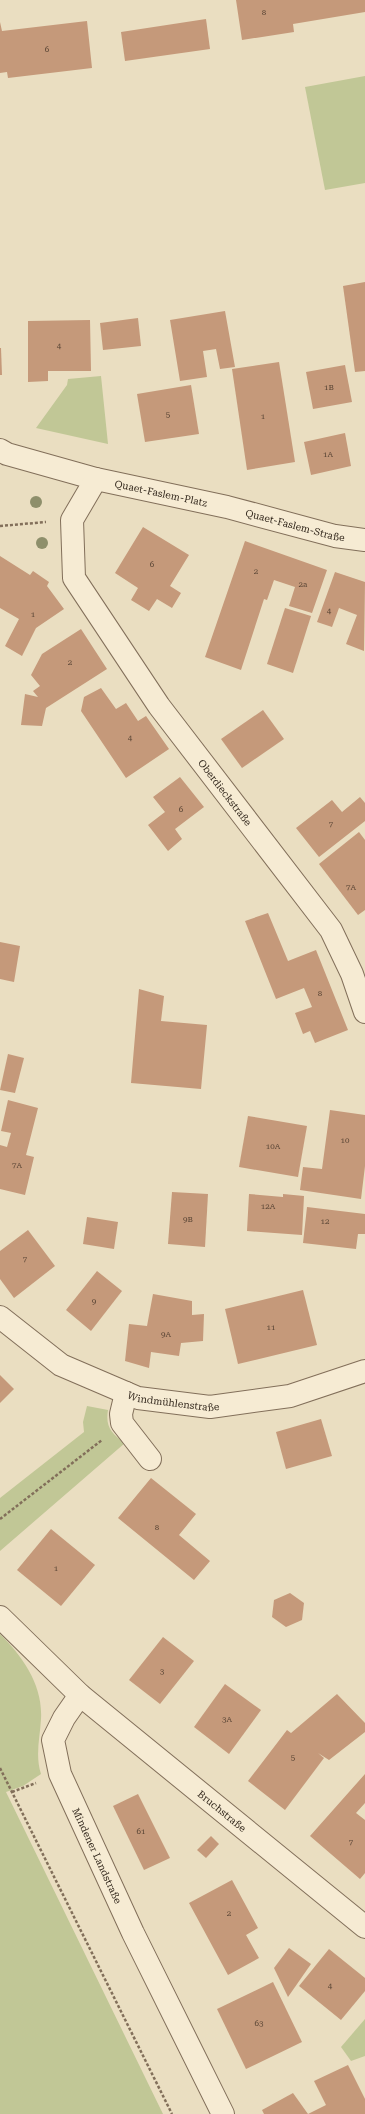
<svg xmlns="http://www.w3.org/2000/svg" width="365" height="2114" viewBox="0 0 365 2114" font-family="'Roboto Serif',serif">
<rect width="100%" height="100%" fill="#eadec1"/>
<g fill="#c1c796">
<polygon points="365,76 365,183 325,190 305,87"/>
<polygon points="101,376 108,444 36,428 67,385 68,379"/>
<path d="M87,1406l21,4c-3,17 4,24 17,33l-125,108v-53l84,-66 -1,-10z"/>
<path d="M0,1634c23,23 43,51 41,85 -1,19 -6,36 0,55l-18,12 -17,6 157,322h-163z"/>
<polygon points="365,2019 365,2056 351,2061 341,2047"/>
</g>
<g fill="#c5997a">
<polygon points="236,0 365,0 365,12 293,24 294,32 242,40"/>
<polygon points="206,19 210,49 125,61 121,32"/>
<polygon points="87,21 92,68 8,78 7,72 0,73 0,22 2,31"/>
<polygon points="365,282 365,371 355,372 343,286"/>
<polygon points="225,311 235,367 220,369 216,349 203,351 207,377 180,381 170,320"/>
<polygon points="138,318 141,346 103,350 100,323"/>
<polygon points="90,320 91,371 48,371 48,381 28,382 28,321"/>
<polygon points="0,348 1,348 2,375 0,375"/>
<polygon points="279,362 295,462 247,470 232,369"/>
<polygon points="345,365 352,402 313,409 306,372"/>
<polygon points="191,385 199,434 145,442 137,394"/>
<polygon points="345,433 351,466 311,475 304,442"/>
<polygon points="143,527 189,555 170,586 181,593 172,608 157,599 149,611 131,600 138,588 115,573"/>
<polygon points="245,541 327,570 312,613 289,606 295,587 274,580 267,600 264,599 241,670 205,657"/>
<polygon points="0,556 30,575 33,571 49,582 47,586 64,609 36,628 22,656 5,646 19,619 0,608"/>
<polygon points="335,572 365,582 364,651 346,644 357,615 339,608 332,627 317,622"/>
<polygon points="285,608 311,616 293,673 267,664"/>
<polygon points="81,629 107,669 46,708 42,726 21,725 25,694 38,697 33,691 40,686 31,675 42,654"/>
<polygon points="101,688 116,709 126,703 138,721 146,716 169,749 126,778 81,711 84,697"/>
<polygon points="263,710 284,739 242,768 221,739"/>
<polygon points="180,777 204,807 175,829 182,839 168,851 148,825 165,812 153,797"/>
<polygon points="360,797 365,803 365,821 319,857 296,828 332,800 342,812"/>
<polygon points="359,832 365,840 365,910 358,915 319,864"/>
<polygon points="268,913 288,961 316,950 348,1030 315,1043 310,1031 303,1034 295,1013 312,1007 304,988 276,999 245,921"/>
<polygon points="0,942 20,946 14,982 0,979"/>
<polygon points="139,989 164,996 161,1021 207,1025 201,1089 131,1083"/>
<polygon points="8,1054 24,1058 15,1093 0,1090"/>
<polygon points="8,1100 38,1108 26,1155 34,1157 25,1195 0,1189 0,1145 7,1147 11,1133 1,1131"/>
<polygon points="330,1110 365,1115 365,1166 361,1199 300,1190 303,1167 322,1169"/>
<polygon points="248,1116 307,1126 298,1177 239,1167"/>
<polygon points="172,1192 208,1194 205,1247 168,1244"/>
<polygon points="249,1194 283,1197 283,1194 304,1196 302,1235 247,1231"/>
<polygon points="307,1207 365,1214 365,1234 358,1234 356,1249 303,1243"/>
<polygon points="87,1217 118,1222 114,1249 83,1244"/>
<polygon points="28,1230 55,1266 14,1298 0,1279 0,1251"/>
<polygon points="97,1271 122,1291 91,1331 66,1310"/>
<polygon points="303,1290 317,1345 238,1364 225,1309"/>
<polygon points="153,1294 192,1301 192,1315 204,1314 203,1341 181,1343 179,1356 151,1352 149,1368 125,1361 129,1324 147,1326"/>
<polygon points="0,1375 14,1389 0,1403"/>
<polygon points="321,1419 332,1456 286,1469 276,1432"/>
<polygon points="151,1478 196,1514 179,1535 210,1561 194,1580 118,1518"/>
<polygon points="51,1529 95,1565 61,1606 17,1570"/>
<polygon points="290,1593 304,1603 302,1620 286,1627 272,1617 274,1600"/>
<polygon points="163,1637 194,1661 160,1704 129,1680"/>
<polygon points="225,1684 261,1710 229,1754 194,1727"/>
<polygon points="337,1694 365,1723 365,1732 329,1760 318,1753 324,1758 285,1810 248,1781 287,1730 291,1733"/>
<polygon points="365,1774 365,1803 356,1813 365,1820 365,1873 360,1879 310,1836"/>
<polygon points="138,1794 170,1858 144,1870 113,1806"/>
<polygon points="211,1836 219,1844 206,1858 197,1850"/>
<polygon points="232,1880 258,1928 246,1935 259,1958 228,1975 189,1903"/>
<polygon points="289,1948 311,1964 288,1997 274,1968"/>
<polygon points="329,1949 365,1978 365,1991 341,2020 299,1986"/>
<polygon points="273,1982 302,2042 246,2069 217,2009"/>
<polygon points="348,2065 365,2099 365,2114 308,2114 326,2105 314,2081"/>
<polygon points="293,2093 308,2114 264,2114 262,2110"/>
</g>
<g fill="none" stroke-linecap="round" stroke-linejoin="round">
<defs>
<g id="minor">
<path id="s1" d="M0,450l7,4 89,25 131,28 108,29 30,4"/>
<path id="s2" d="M96,479l-24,41 2,58 85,128 172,224 21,44 13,38"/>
<path id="s3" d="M0,1317l61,48 77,33 72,9 80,-11 75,-25"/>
<polyline points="126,1393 121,1414 122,1423 150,1459"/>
<path id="s4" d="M0,1617l80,78 285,232"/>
<path id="s5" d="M80,1695l-16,23 -11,22 7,34 73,159 90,181"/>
</g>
</defs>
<use href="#minor" stroke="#826f5a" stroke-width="24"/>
<g stroke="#826f5a" stroke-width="2.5" stroke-dasharray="3 2" stroke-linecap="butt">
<polyline points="0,526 46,522"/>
<polyline points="0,1519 102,1440"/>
<polyline points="0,1768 172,2114"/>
<polyline points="12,1792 36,1783"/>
</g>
<use href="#minor" stroke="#f6ebd3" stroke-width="22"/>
</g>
<g fill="#8e8f6b">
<circle cx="36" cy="502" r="6"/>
<circle cx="42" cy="543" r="6"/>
</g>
<g text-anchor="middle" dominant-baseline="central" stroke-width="3.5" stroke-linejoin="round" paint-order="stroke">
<g font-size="8" fill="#584434">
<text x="264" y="12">8</text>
<text x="47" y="49">6</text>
<text x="59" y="346">4</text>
<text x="329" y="387">1B</text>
<text x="168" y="414">5</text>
<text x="263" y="416">1</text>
<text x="328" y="454">1A</text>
<text x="152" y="564">6</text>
<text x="256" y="571">2</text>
<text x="303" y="584">2a</text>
<text x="329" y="611">4</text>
<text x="33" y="614">1</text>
<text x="70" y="662">2</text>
<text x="130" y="738">4</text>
<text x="181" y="809">6</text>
<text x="331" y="824">7</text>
<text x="351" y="887">7A</text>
<text x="320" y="993">8</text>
<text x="345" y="1140">10</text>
<text x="273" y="1146">10A</text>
<text x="17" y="1165">7A</text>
<text x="268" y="1206">12A</text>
<text x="188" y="1219">9B</text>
<text x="325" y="1221">12</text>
<text x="25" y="1259">7</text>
<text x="94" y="1301">9</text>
<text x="271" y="1327">11</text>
<text x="166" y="1334">9A</text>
<text x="157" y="1527">8</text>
<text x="56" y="1568">1</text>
<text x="162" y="1671">3</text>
<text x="227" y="1719">3A</text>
<text x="293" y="1757">5</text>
<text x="141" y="1831">61</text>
<text x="351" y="1842">7</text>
<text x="229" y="1913">2</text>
<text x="330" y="1986">4</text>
<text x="259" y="2023">63</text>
</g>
<g font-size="10" fill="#33281d" stroke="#f2e8d0">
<text stroke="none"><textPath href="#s1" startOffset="167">Quaet-Faslem-Platz</textPath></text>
<text stroke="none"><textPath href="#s1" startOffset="305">Quaet-Faslem-Straße</textPath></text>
<text stroke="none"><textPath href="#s2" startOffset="368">Oberdieckstraße</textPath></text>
<text stroke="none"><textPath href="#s3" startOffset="197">Windmühlenstraße</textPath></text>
<text stroke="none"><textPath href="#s4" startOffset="295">Bruchstraße</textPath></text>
<text stroke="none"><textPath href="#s5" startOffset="177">Mindener Landstraße</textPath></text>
</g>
</g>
</svg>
